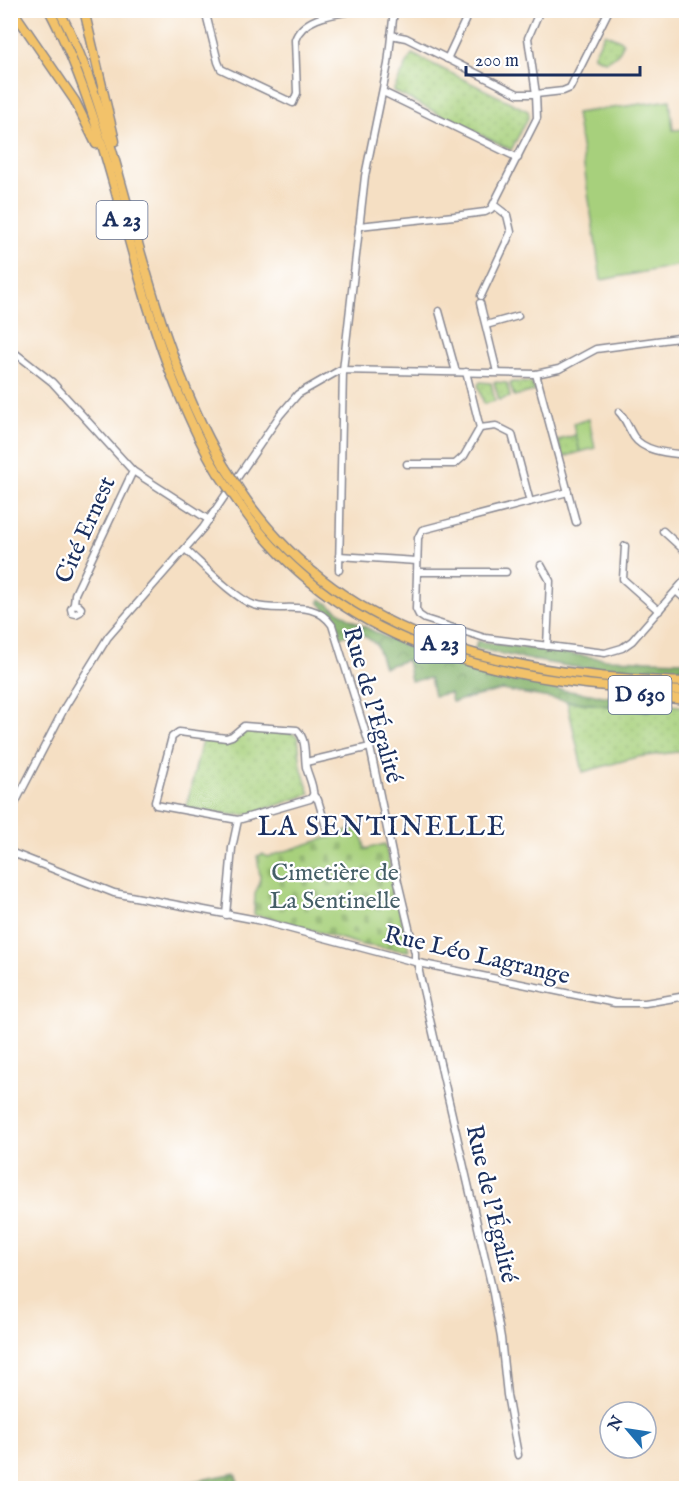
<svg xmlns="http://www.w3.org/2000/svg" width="697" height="1499" viewBox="0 0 697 1499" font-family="'IM FELL English',serif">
<defs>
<pattern id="grass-dots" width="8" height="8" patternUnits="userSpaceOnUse" patternTransform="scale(1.5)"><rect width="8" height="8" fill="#a7d07b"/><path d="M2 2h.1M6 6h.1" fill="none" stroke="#8fb36d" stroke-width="1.8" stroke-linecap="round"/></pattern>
<pattern id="forest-crowns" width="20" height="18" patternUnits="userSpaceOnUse" patternTransform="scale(1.5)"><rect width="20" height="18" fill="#85b26b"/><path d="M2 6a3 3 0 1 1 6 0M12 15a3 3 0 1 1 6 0" fill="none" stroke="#6c915b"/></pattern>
<pattern id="cemetery-stones" width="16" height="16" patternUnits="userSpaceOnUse" patternTransform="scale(1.5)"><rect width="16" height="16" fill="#a7d07b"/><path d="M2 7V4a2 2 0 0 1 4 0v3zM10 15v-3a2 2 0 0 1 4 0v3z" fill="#8fb36d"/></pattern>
</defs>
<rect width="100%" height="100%" fill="#fff"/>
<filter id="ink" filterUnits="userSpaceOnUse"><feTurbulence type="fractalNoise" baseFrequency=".0167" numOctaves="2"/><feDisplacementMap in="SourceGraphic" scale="12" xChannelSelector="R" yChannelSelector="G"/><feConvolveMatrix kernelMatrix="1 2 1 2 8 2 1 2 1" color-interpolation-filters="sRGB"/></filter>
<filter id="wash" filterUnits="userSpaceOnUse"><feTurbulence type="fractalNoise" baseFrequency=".008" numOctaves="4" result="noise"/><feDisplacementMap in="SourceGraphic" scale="24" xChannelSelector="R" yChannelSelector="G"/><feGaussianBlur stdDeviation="1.35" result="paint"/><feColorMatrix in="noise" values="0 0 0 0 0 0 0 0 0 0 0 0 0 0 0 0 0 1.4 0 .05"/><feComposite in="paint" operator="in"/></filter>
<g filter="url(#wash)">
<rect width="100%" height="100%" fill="#f5dfc3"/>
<g fill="url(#grass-dots)" stroke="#61806c" stroke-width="1.5">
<path d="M605,33l17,8 1,3c-2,8 -10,15 -18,17l-12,-5z"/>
<polygon points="412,54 528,111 529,116 511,150 393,91"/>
<polygon points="480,382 491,383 495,401 484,404 478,385"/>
<polygon points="494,382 507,383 510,397 499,400"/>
<polygon points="512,382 531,383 535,391 514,396 510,384"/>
<polygon points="576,435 580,452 563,457 558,440"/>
<polygon points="567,701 648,711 655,703 686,707 685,751 637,757 583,772"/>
<polygon points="244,730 292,733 298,737 301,767 310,794 251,814 234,815 186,808 202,740 230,742"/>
</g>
<g fill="url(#forest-crowns)" stroke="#507064" stroke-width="1.5">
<polygon points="321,599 352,620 383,636 444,662 554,689 655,703 648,711 567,701 502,690 452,702 450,693 434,696 430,678 411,681 407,660 384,667 376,644 360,633 340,637 333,618 319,602"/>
<path d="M477,641l129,18 80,2v14c-71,1 -142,-11 -211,-27z"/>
<polygon points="235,1473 240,1488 160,1488"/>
</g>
<polygon fill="url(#cemetery-stones)" stroke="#61806c" stroke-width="1.5" points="361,827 365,849 385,844 409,951 362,945 279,920 254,915 255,893 259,885 260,876 257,856 263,854 267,857"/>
<g fill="#a7d07b" stroke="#61806c" stroke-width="1.5">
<polygon points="670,100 673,130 686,129 686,264 601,280 576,113"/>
<polygon points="589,419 595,448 580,452 573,424"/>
</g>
</g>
<g filter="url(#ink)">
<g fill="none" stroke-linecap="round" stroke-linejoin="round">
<defs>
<g id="minor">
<path d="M205,10l13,52 3,7 72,34 4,-10 -2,-53c8,-24 42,-26 63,-30"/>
<polyline points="391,35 406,38 518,94 536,94 528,38 540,10"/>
<polyline points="447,59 470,10"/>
<polyline points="383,92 518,158"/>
<polyline points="359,226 454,216 485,212 491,209 537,118 536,94 563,91 570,88 609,10"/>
<polyline points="481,296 511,232 507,215 494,205"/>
<polyline points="480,303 497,372"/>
<polyline points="439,311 456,372"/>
<polyline points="486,325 518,316"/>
<polyline points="10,349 52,382 133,471 209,520"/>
<polyline points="536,374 576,522"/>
<path d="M619,412c7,7 9,16 15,25 10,15 36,16 52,18"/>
<polyline points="480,428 496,426 512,434 530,502"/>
<polyline points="407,464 455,464 464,456 480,428 466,372"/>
<polyline points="568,492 422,530 418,538 416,609 419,615 425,619 485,638 605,653 622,648 632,641 686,579"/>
<polyline points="663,531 686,552"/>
<polyline points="625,546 623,579 659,611"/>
<path d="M185,549c17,15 49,49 69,56 27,9 58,-8 78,20l38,122 28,135 17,71v9"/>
<polyline points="339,556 417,561"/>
<polyline points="541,565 550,581 547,646"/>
<polyline points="339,570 343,370 365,176 388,64 394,10"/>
<polyline points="417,572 506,572"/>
<polyline points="676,591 686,600"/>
<polyline points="74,604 78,605 81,608 80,612 76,614 72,613 71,609 74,604 75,594 133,471"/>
<polyline points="306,762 370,747"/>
<polyline points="313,795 318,800 327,830"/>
<polyline points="10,813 66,705 108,637 203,528 280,415 298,394 340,370 536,374 559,369 596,349 686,337"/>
<polyline points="10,852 114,893 257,920 419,963 615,1003 645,1003 686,996"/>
<path d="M226,915l6,-67 6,-28 -82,-15 -1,-3 17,-65 7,-5 47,6 6,-2 12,-10 53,4c10,10 7,24 9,37 2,8 6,15 7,24 1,5 0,4 -3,8l-72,21"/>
<polyline points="419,963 419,972 492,1288 501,1338 507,1395 518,1455"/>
</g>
<g id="highway">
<path d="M49,10c62,118 77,254 127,377 12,29 25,59 42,86"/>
<path d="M59,10c32,59 49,126 67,190 25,91 50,184 98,266"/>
<polyline points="84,10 115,141"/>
<polyline points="16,15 75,101 96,144"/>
<path d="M245,498c105,149 272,177 441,184"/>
<path d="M240,505c103,150 277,180 446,186"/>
<polyline points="625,693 686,700"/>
</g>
</defs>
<use href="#minor" stroke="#888790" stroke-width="9"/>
<use href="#highway" stroke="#888790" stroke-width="11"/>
<use href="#minor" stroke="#fff" stroke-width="6"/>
<use href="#highway" stroke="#f2c26a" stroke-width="8"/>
<defs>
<g id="highway-bridge">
<polyline points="224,466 245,498"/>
<polyline points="218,473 240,505"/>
</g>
</defs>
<use href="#highway-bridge" stroke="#888790" stroke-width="11" stroke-linecap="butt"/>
<use href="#highway-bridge" stroke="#f2c26a" stroke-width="8"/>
</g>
</g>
<g text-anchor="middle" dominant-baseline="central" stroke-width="4.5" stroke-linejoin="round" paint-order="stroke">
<g fill="#fff" stroke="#5f6d8e" stroke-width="1.5">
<rect x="96.5" y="201" width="51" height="38" rx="4.5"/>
<rect x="414.5" y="625" width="51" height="38" rx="4.5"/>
<rect x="608.5" y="676" width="63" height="38" rx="4.5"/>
</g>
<g font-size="22" font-weight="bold" fill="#1b2f5e">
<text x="122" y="220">A 23</text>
<text x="440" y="644">A 23</text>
<text x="640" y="695">D 630</text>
</g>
<g font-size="24" fill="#1b2f5e" stroke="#fff">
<text transform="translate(86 530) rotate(-66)">Cité Ernest</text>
<text transform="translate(372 705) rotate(74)">Rue de l'Égalité</text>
<text transform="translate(477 956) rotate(13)">Rue Léo Lagrange</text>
<text transform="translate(491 1204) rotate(77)">Rue de l'Égalité</text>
</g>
<g font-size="24" fill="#455f67" stroke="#fff">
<text x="335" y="873">Cimetière de<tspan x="335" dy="28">La Sentinelle</tspan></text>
</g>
<g font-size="27" letter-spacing="1.5" fill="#1b2f5e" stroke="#fff">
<text x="382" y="828">LA SENTINELLE</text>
</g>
</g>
<rect width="697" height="1499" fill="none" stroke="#fff" stroke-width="36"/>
<g transform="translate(628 1430) rotate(299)"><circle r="28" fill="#ffffff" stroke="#a4acbf" stroke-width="1.5"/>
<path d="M0-4.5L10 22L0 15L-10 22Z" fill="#1f6fb2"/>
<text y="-9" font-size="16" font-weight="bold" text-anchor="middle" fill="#1b2f5e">N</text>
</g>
<path d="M466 66v9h174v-9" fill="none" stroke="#1b2f5e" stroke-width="3"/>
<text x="475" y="66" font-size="18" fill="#1b2f5e" stroke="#ffffff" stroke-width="4.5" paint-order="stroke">200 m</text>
</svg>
